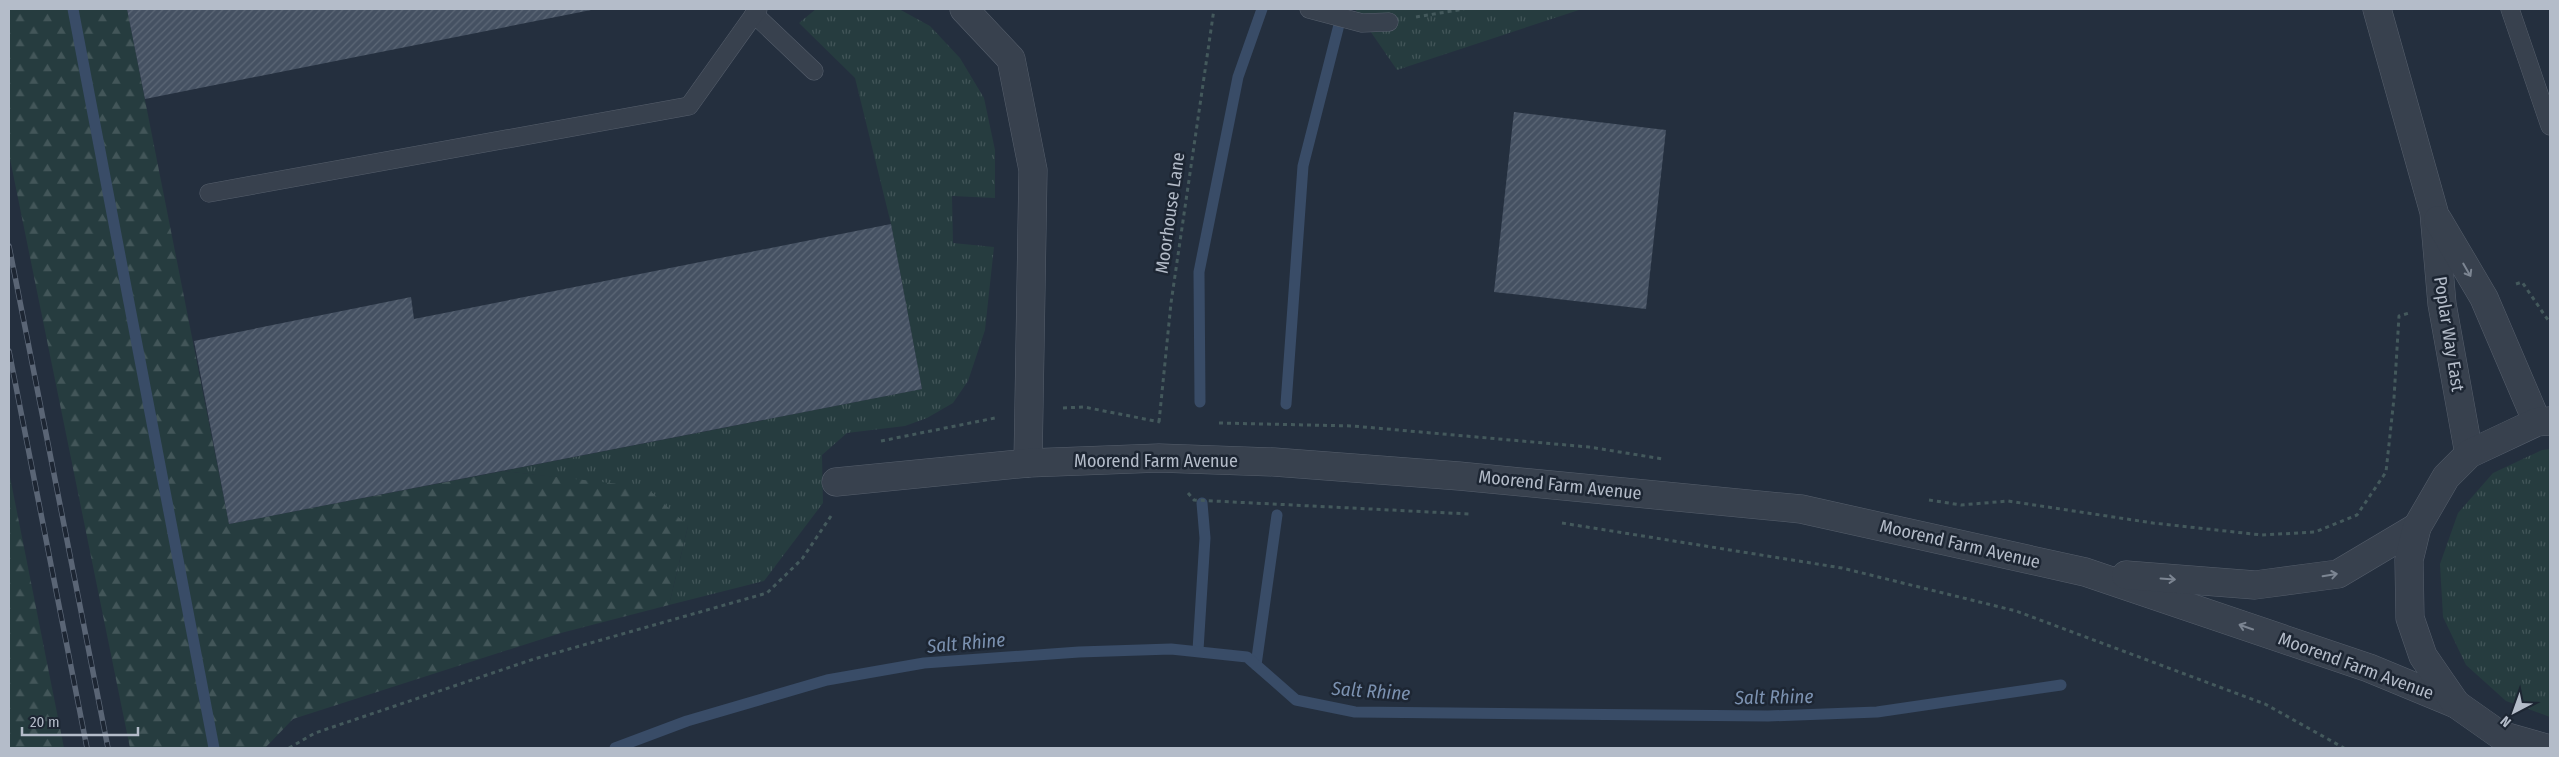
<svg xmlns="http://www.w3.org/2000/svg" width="2559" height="757" viewBox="0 0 2559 757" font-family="'Fira Sans Condensed',sans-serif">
<defs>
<pattern id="grass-tufts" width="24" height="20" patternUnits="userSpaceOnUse" patternTransform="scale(1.25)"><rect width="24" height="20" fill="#263c3f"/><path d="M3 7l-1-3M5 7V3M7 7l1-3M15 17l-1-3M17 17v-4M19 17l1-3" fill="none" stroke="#435659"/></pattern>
<pattern id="forest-firs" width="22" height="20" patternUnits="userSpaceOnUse" patternTransform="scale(1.25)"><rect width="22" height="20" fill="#263c3f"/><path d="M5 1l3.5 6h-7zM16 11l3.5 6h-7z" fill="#435659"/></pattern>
<pattern id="building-hatch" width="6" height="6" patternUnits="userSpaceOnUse" patternTransform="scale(1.25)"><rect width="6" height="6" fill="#455162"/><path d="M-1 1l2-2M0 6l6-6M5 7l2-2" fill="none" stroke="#5d6877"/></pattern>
</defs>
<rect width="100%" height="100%" fill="#242f3e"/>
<g fill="url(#grass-tufts)">
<polygon points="816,9 899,9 930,26 960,58 984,98 995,150 995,198 952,196 953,243 994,247 985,330 968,381 953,403 927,418 905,426 847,433 822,455 823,503 764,581 669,605 688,526 553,477 503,471 922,389 891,224 855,78 799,23"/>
<polygon points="1355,9 1582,9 1397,70"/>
<polygon points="2550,449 2550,717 2506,701 2466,665 2443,617 2440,564 2458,513 2493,473 2542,450"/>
</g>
<g fill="url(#forest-firs)">
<polygon points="9,9 127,9 229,524 503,471 646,487 688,526 669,605 561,633 293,719 265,748 130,748 9,154"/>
<polygon points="9,472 64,748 9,748"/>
</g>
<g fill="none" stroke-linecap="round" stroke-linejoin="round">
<g stroke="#394c67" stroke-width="11">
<polyline points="73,9 214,748"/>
<polyline points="1200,402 1199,272 1238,77 1262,9"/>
<polyline points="1286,404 1303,166 1343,9"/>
<polyline points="1198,650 1205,538 1202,503"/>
<polyline points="1256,665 1277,515"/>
<polyline points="615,748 687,721 827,680 924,663 1079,652 1171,649 1247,657 1296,700 1355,712 1768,716 1877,712 2061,685"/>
</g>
</g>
<g fill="url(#building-hatch)">
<polygon points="127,9 591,9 591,10 145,99"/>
<polygon points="1514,112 1666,130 1646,309 1494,292"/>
<polygon points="891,224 922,389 229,524 194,341 411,297 414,319"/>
</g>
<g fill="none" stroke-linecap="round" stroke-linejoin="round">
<defs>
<g id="lane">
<polyline points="1309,9 1362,23 1389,22"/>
<polyline points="2510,9 2550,126"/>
<polyline points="754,14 814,71"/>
<polyline points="209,193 689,106 758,9"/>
</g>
<g id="street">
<polyline points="964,9 1011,59 1033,170 1028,463"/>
<polyline points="2377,9 2434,212 2442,304 2469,454"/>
<polyline points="2438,220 2484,298 2537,422"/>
<polyline points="836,482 1028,463 1159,458 1274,462 1459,476 1801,509 2085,572 2369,668 2456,704"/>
<polyline points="2126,575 2255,585 2338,574 2417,527"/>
<polyline points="2546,748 2500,735 2456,704 2423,656 2410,618 2409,560 2417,527 2446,477 2469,454 2537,422 2550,421"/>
</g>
</defs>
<use href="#lane" stroke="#565f6c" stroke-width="19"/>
<use href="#street" stroke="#565f6c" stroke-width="29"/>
<g stroke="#44595c" stroke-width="3" stroke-dasharray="4 4" stroke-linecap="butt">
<polyline points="1416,17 1464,9"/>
<polyline points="2516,284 2522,282 2550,323"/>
<polyline points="1063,408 1084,407 1160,422"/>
<polyline points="1159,422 1171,303 1214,9"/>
<polyline points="1219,423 1353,426 1589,447 1663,459"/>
<polyline points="881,441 995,418"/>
<polyline points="1188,493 1194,500 1469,514"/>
<polyline points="1929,500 1961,505 2008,501 2153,523 2262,535 2315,532 2357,515 2386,472 2394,398 2399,316 2409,313"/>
<polyline points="1562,523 1842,568 2016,611 2265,704 2344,748"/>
<polyline points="289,748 315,733 534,659 767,593 802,559 831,516"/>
</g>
<use href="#lane" stroke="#38414e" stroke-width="18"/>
<use href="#street" stroke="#38414e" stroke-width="28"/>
<defs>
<g id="rail">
<polyline points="9,246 108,748"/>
<polyline points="9,351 87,748"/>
</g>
</defs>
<use href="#rail" stroke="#5a6575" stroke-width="5.5"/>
<use href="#rail" stroke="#1d2633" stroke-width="4" stroke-dasharray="11" stroke-linecap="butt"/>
</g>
<defs><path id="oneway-shaft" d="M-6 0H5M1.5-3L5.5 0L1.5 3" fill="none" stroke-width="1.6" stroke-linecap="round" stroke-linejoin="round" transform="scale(1.25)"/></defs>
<g stroke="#7c8592">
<use href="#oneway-shaft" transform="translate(2467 270) rotate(60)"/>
<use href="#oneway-shaft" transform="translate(2330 575) rotate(-9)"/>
<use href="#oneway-shaft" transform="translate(2168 579) rotate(4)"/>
<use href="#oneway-shaft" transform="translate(2246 627) rotate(-161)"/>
</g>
<g text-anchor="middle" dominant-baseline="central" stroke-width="5" stroke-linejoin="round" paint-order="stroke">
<g font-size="18" fill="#b4bcc9" stroke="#1d2633">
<text transform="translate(1170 213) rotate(-82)">Moorhouse Lane</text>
<text transform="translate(2449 334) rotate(81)">Poplar Way East</text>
<text x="1156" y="461">Moorend Farm Avenue</text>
<text transform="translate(1560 485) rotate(6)">Moorend Farm Avenue</text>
<text transform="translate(1960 544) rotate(13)">Moorend Farm Avenue</text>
<text transform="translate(2356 666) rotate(20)">Moorend Farm Avenue</text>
</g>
<g font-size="19" font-style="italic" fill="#7c92b1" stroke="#1d2633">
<text transform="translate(966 643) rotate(-5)">Salt Rhine</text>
<text transform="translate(1371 691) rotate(4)">Salt Rhine</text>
<text transform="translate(1774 697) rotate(-1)">Salt Rhine</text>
</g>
</g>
<rect width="2559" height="757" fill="none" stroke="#b4bcc9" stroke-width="20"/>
<g transform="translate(2514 712) rotate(221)" stroke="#1d2633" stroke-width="4" paint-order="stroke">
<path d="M0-4L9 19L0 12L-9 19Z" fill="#b4bcc9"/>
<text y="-8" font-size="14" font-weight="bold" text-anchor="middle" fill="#b4bcc9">N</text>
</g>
<path d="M22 727v8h116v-8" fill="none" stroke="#b4bcc9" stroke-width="2.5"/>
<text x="30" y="727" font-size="15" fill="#b4bcc9" stroke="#1d2633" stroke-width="4" paint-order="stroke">20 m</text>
</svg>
